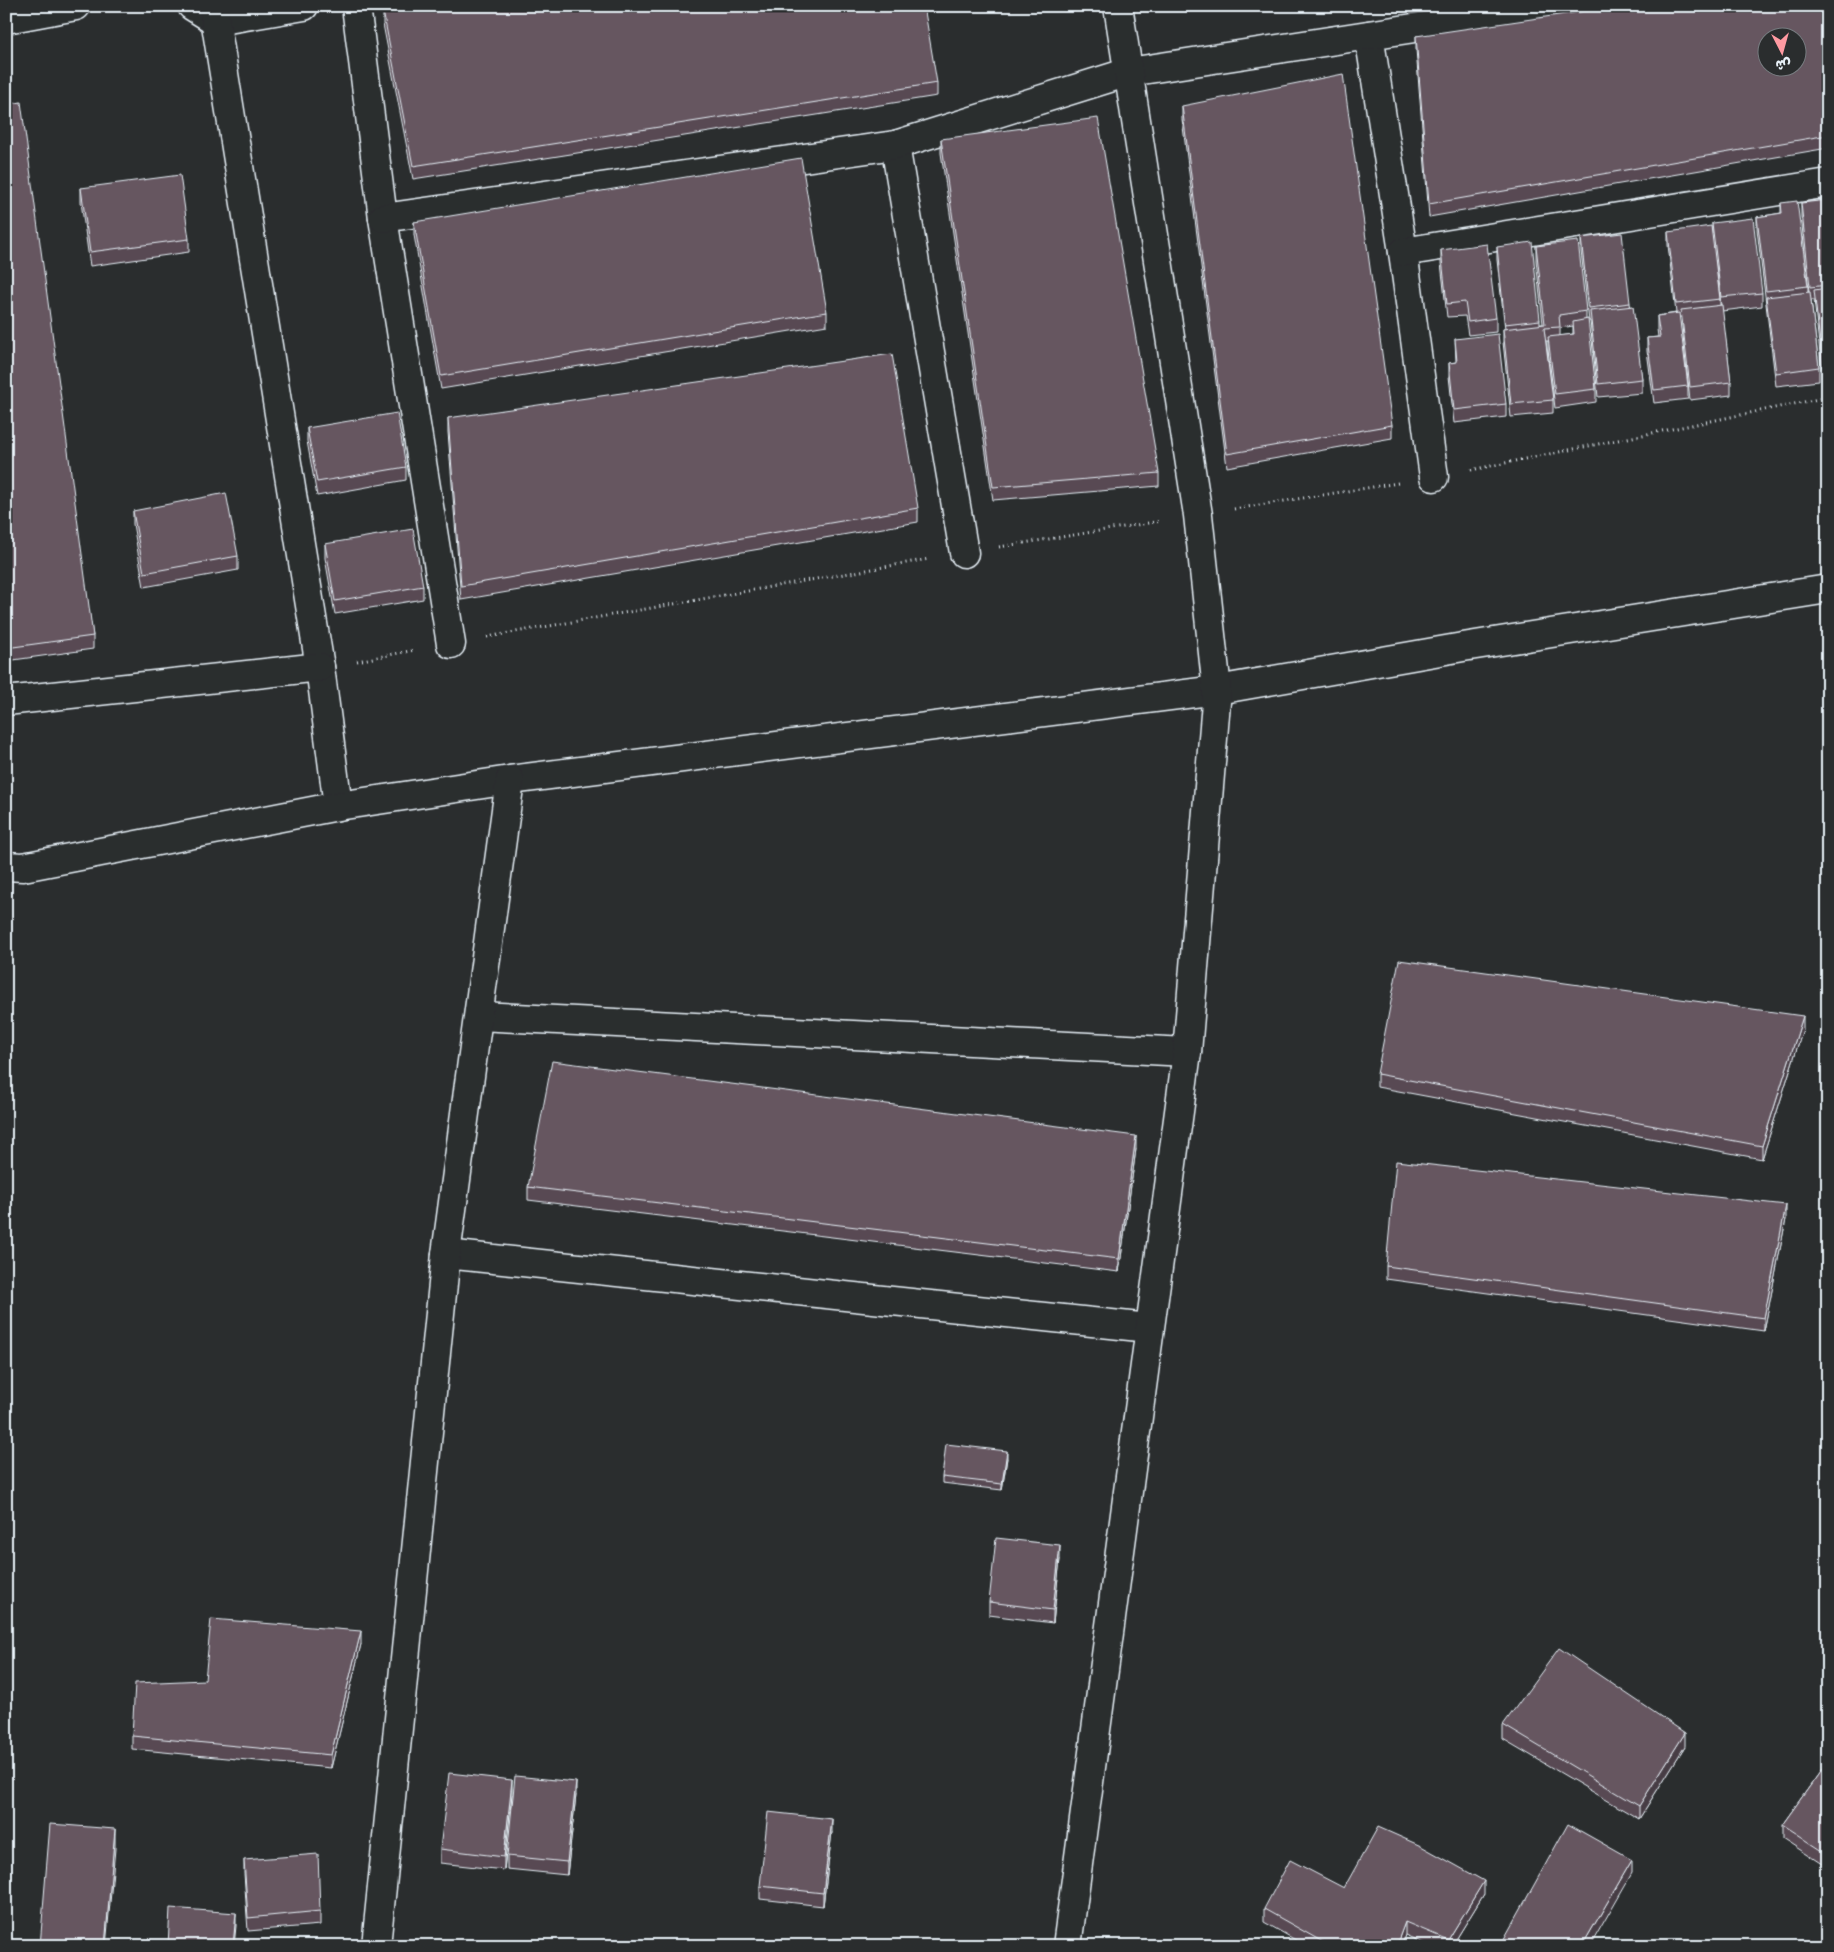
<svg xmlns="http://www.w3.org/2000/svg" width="1834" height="1952" viewBox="0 0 1834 1952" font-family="'Comic Neue','Playpen Sans Arabic',sans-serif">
<rect width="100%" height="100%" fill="#2a2d2e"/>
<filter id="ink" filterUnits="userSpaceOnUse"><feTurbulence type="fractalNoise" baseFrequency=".02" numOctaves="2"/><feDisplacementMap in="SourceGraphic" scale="10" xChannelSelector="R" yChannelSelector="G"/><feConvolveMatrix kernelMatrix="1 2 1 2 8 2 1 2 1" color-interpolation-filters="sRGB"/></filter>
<g filter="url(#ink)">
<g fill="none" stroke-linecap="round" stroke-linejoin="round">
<defs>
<g id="minor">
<polyline points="192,6 216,21 304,6"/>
<polyline points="213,6 320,667 338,806"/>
<polyline points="356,6 383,218 451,644"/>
<polyline points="6,19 76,6"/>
<polyline points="1369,35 1403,252 1434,477"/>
<polyline points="895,145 964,553"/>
<polyline points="383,218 895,145 1129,72 1556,6"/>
<polyline points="1403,252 1828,183"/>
<polyline points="6,701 320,667"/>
<polyline points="6,866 23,867 338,806 510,780 1217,690 1463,647 1828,589"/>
<polyline points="479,1016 1187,1052"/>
<polyline points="446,1254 1149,1328"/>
<polyline points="376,1946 446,1254 510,780"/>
<polyline points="1067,1946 1187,1052 1217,690 1198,515 1118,6"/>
</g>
</defs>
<use href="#minor" stroke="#e8f1f8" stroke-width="31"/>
<g stroke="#e8f1f8" stroke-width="3" stroke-dasharray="1 4" stroke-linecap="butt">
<polyline points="1471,470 1828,397"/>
<polyline points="1234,509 1398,483"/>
<polyline points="999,547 1161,521"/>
<polyline points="487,637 929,559"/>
<polyline points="357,661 415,650"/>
</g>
<use href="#minor" stroke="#2a2d2e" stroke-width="28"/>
</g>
<g fill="#584a53" stroke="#e8f1f8" fill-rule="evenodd">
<polygon points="1828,6 1828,148 1429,217 1416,49 1416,36"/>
<polygon points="383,11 937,83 937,96 413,179 383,24"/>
<polygon points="6,105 93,636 93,649 6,661"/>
<polygon points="1182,106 1392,425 1392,438 1227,467 1182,119"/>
<polygon points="941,139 1159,473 1159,486 993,500 941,153"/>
<polygon points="81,188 189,239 189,252 90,266 81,202"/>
<polygon points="1828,200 1828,380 1823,381 1814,300 1811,300 1819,367 1819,381 1776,386 1757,230 1757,217 1781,213 1781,203 1808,286 1808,292 1809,292 1801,216 1801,203"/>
<polygon points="414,222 827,312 827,325 441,389 414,235"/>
<path d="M1712,223l50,70v13l-40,5 9,71v13l-41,5 -9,-83h-2l9,69v13l-34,4 -7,-52v-13l11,-1 -1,-8v-13l19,-3 -8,-68v-13l44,2zM1715,260l6,45h-1v-6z"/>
<polygon points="1581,238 1630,303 1642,379 1642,393 1598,397 1590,321 1589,321 1581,251"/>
<path d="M1536,246l50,65v9l10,69v13l-41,6 -7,-58v-9h-2l7,59v13l-42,4 -8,-75v-13h2l-8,-69v-13l43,73v4h3l-7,-64zM1573,326v8l-13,2v-8z"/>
<polygon points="1441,250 1496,318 1496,332 1468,335 1465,316 1447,317 1441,263"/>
<polygon points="1455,339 1506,404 1506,417 1454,423 1449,376 1449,363 1456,362"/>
<polygon points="448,418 918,508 918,522 461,600 448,432"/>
<polygon points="307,428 406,467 406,480 317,496 307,441"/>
<polygon points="133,511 238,556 238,570 144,587 133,524"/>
<polygon points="325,544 423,586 423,599 335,614 325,558"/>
<polygon points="1803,1029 1762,1159 1377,1087 1377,1074"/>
<polygon points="1136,1149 1119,1272 528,1200 528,1187"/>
<polygon points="1786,1219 1764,1331 1386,1279 1386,1266"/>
<polygon points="1007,1458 1002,1490 942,1483 942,1477"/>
<polygon points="1060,1559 1053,1623 989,1615 989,1602"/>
<polygon points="361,1644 331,1768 132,1749 132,1736 205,1680"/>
<polygon points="1503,1725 1685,1746 1639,1819 1503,1739"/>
<polygon points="1828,1761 1828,1868 1782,1838 1782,1825"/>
<polygon points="512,1794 504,1870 440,1863 440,1849"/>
<polygon points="576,1795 567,1875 507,1869 507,1856"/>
<polygon points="832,1832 823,1906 760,1899 760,1886"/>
<polygon points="244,1860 320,1911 320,1925 248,1931 244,1873"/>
<polygon points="1344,1888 1484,1894 1452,1946 1430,1946 1405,1935 1401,1946 1306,1946 1264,1922 1264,1909"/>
</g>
<g fill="#473c44" stroke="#e8f1f8">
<polygon points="1803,1016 1803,1029 1762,1159 1762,1146"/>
<polygon points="1136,1136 1136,1149 1119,1272 1119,1259"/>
<polygon points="1786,1205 1786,1219 1764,1331 1764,1318"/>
<polygon points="1007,1451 1007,1458 1002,1490 1002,1484"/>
<polygon points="1060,1545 1060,1559 1053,1623 1053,1610"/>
<polygon points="361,1631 361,1644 331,1768 331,1755"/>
<polygon points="1685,1733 1685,1746 1639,1819 1639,1806"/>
<polygon points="512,1780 512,1794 504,1870 504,1857"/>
<polygon points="576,1782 576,1795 567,1875 567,1862"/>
<polygon points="832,1819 832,1832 823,1906 823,1893"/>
<polygon points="115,1829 115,1849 106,1946 105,1946"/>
<polygon points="1632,1860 1632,1873 1590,1946 1582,1946"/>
<polygon points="1484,1881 1484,1894 1452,1946 1448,1946 1448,1940"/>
<polygon points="236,1913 236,1926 234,1946 233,1946"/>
<polygon points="1405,1922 1405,1935 1401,1946 1396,1946"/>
</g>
<g fill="#665661" stroke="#e8f1f8" fill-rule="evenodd">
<polygon points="412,6 924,6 937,83 413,166 383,11"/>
<path d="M1620,6h208v129l-399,69 -13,-168zM1766,38h30v30h-30z"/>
<polygon points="1343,74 1392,425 1227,454 1182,106"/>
<polygon points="21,102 93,636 6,648 6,105"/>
<polygon points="1098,118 1159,473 993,487 941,139"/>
<polygon points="801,158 827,312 441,376 414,222"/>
<polygon points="180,175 189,239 90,252 81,188"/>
<polygon points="1828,200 1828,285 1810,287 1801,203"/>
<polygon points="1797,201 1808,286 1766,291 1757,217 1782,213 1781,203"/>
<polygon points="1753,218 1762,293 1721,297 1712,223"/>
<polygon points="1711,226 1720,299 1676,304 1668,232"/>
<polygon points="1622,233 1630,303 1589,308 1581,238"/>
<polygon points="1578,241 1586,311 1559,315 1560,327 1544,328 1553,400 1511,404 1503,329 1545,324 1536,246"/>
<polygon points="1532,242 1540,320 1505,324 1497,247"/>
<polygon points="1487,244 1496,318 1468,322 1465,302 1447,304 1441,250"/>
<polygon points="1828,288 1828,367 1823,368 1814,290"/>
<polygon points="1810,292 1819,367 1776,373 1766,297"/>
<polygon points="1722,305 1731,382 1690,387 1681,310"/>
<polygon points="1633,306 1642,379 1598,384 1590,311"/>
<polygon points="1679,313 1688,386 1654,390 1647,338 1660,337 1657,316"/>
<polygon points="1588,319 1596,389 1555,394 1548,337 1574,334 1573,322"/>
<polygon points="1498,334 1506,404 1454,410 1449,363 1457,362 1455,339"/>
<polygon points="892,354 918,508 461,586 448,418"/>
<polygon points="397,413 406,467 317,482 307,428"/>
<polygon points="226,493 238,556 144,573 133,511"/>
<polygon points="413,529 423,586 335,601 325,544"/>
<polygon points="1399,960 1803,1016 1762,1146 1377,1074"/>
<polygon points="552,1061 1136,1136 1119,1259 528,1187"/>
<polygon points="1396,1161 1786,1205 1764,1318 1386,1266"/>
<polygon points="946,1444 1007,1451 1002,1484 942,1477"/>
<polygon points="996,1538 1060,1545 1053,1610 989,1602"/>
<polygon points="211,1619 361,1631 331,1755 132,1736 135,1683 205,1680"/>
<polygon points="1559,1648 1685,1733 1639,1806 1503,1725"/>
<polygon points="1828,1761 1828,1855 1782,1825"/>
<polygon points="449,1773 512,1780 504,1857 440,1849"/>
<polygon points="515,1776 576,1782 567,1862 507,1856"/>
<polygon points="768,1812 832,1819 823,1893 760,1886"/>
<polygon points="50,1824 115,1829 105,1946 40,1946"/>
<polygon points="1568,1824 1632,1860 1582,1946 1500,1946"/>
<polygon points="1378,1827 1421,1846 1484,1881 1448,1940 1405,1922 1396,1946 1330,1946 1264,1909 1290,1860 1344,1888"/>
<polygon points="318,1854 320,1911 248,1918 244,1860"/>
<polygon points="170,1908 236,1913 233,1946 168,1946"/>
</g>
</g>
<rect width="1834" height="1952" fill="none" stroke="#2a2d2e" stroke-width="25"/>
<rect x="12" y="12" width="1809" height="1927" fill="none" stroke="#e8f1f8" stroke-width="2" filter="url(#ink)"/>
<g transform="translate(1782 52) rotate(174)"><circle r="24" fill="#2a2d2e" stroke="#767b7f"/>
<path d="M0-4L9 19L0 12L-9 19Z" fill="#ff9aa2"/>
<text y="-8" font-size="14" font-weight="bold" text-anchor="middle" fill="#e8f1f8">ش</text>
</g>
</svg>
